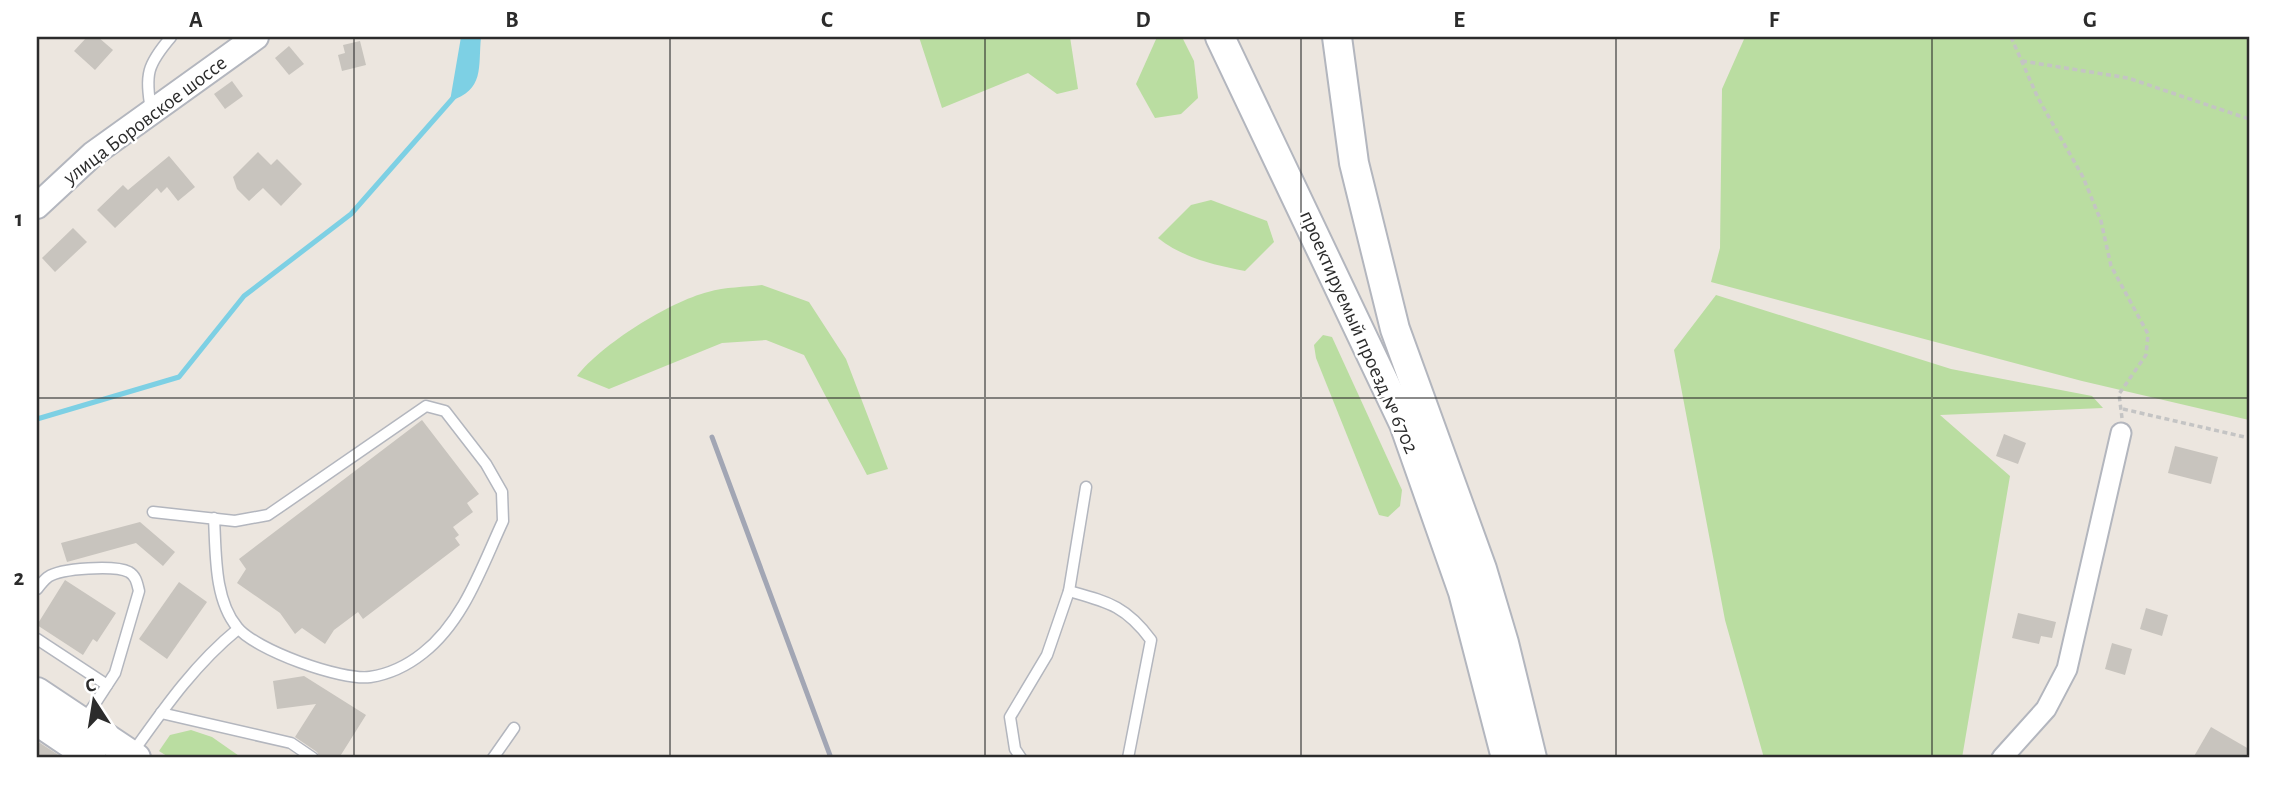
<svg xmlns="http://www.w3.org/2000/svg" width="2286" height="795" viewBox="0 0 2286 795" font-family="'Alegreya Sans',sans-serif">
<rect width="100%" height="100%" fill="#ece6df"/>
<g fill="#badda1">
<polygon points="919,37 1070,37 1078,89 1057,94 1028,73 942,108"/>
<polygon points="1157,37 1182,37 1194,61 1198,98 1181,114 1155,118 1136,84"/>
<polygon points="1745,37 2249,37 2249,420 2082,381 1711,282 1720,248 1722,89"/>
<path d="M1211,200l56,21 7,21 -29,29c-31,-6 -62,-13 -87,-33l33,-33z"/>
<path d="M762,285l47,17 37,57 42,110 -21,6 -63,-120 -38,-15 -44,3 -113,46 -32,-13c25,-32 92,-74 131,-84 17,-5 37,-5 54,-7z"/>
<polygon points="1716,295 1951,369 2092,396 2103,408 1940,415 2010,476 1962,758 1764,758 1725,620 1674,350"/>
<polygon points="1323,335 1332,337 1402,490 1400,506 1388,517 1379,515 1316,358 1314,345"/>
<polygon points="191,730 212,737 242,758 170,758 159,751 170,735"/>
</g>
<path fill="#7dd0e4" d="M461,37h20c-3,30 4,53 -31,64z"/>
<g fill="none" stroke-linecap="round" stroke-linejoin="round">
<polyline stroke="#7dd0e4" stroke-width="5" points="37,419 179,377 244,296 351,214 454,97"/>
</g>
<g fill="#c8c4be">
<polygon points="87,37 98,37 113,50 95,70 74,51"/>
<polygon points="360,41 366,65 342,71 338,55 345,53 343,45"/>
<polygon points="289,46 304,64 289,75 275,58"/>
<polygon points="232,81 243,96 225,109 214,94"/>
<polygon points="258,152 271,165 277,159 302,184 281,206 263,188 249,201 237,189 233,177"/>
<polygon points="169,156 195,187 178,201 167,187 161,193 157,188 115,228 97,210 123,185 128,190"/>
<polygon points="73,228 87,242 55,272 42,258"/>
<polygon points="422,420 479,494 467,503 473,512 453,527 459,535 455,538 460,545 363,619 358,612 334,630 325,644 302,628 295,634 280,613 237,583 246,569 239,559"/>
<polygon points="2004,434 2026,443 2018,464 1996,456"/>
<polygon points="2175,446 2218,457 2211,484 2168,473"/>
<polygon points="140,522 175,552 163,566 136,543 67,562 61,543"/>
<polygon points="65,580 116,613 97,642 93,639 83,655 37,625"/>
<polygon points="179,582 207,602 167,659 139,639"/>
<polygon points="2146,608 2168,615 2162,636 2140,629"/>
<polygon points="2018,613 2056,622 2052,638 2041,636 2039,644 2012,638"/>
<polygon points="2112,643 2132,649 2125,675 2105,669"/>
<polygon points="304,676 366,715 339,758 320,758 317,752 295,737 316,704 277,709 273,681"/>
<polygon points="2211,727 2249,749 2249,758 2193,758"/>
<polygon points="37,741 63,758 37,758"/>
</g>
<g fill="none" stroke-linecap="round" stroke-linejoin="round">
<defs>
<g id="service">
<path d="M151,110c-6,-36 -4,-45 20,-73"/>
<path d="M153,512l82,9 33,-6 158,-109 19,5 41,53 16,28 1,29c-21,45 -39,100 -80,132 -15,12 -33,21 -53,24 -28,4 -115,-27 -133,-50 -23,-28 -21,-74 -23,-109"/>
<path d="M37,589c3,-4 7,-9 11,-12 13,-9 67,-12 81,-5 7,4 8,11 10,19l-24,82 -30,46"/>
<path d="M1069,591c39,11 57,15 82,49l-23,118"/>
<polyline points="37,639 107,685"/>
<polyline points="161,713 291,743 313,758"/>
<path d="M133,752c32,-45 62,-88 105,-123"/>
<polyline points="493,758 514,728"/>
<polyline points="1021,758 1015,749 1010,717 1047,655 1069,591 1086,487"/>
</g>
<polyline id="minor" points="2002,758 2046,709 2067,669 2121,433"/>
<polyline id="tertiary" points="37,206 93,154 256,37"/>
<g id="secondary">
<polyline points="1220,37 1404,424 1463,592 1506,758"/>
<polyline points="1337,37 1354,163 1395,329 1482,569 1504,643 1532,758"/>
<polyline points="37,692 136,758"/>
<polyline points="37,721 92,758"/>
</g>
</defs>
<use href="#service" stroke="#b3b6be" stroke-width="13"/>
<use href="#minor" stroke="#b3b6be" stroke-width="23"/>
<use href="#tertiary" stroke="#b3b6be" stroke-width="28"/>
<use href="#secondary" stroke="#b3b6be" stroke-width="32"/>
<g stroke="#c4c4c4" stroke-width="3.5" stroke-dasharray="5 3.5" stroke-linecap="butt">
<polyline points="2011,37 2038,98 2083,177 2101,221 2111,266 2148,334 2146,355 2119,394 2122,418"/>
<polyline points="2022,61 2128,78 2249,119"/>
<polyline points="2123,409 2249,438"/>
</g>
<use href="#service" stroke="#fff" stroke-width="10"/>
<use href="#minor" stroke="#fff" stroke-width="19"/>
<use href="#tertiary" stroke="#fff" stroke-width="24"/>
<use href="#secondary" stroke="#fff" stroke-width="28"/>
<polyline stroke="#a2a6b4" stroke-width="5" points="712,437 831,758"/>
</g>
<path fill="none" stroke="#2c2c2c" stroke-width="2" stroke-opacity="0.55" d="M354,37v721M670,37v721M985,37v721M1301,37v721M1616,37v721M1932,37v721M37,398h2212"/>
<g text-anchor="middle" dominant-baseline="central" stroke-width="5" stroke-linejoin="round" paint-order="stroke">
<g font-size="21" fill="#2c2c2c" stroke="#fff">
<text transform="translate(145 120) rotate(-37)">улица Боровское шоссе</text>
<text transform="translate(1359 332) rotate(66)">проектируемый проезд № 6702</text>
</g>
</g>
<rect width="2286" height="795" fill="none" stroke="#ffffff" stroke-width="77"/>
<g transform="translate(94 701) rotate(348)" stroke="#ffffff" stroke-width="5" paint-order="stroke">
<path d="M0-5L12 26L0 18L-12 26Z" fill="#2c2c2c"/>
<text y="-10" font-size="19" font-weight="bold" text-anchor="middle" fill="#2c2c2c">С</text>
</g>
<rect x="38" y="38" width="2210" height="718" fill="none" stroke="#2c2c2c" stroke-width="2.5"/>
<g font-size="23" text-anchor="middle" font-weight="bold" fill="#2c2c2c">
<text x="196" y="27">A</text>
<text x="512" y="27">B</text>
<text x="827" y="27">C</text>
<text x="1143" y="27">D</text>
<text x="1459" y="27">E</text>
<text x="1774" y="27">F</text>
<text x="2090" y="27">G</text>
<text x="19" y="226">1</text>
<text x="19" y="585">2</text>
</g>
</svg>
